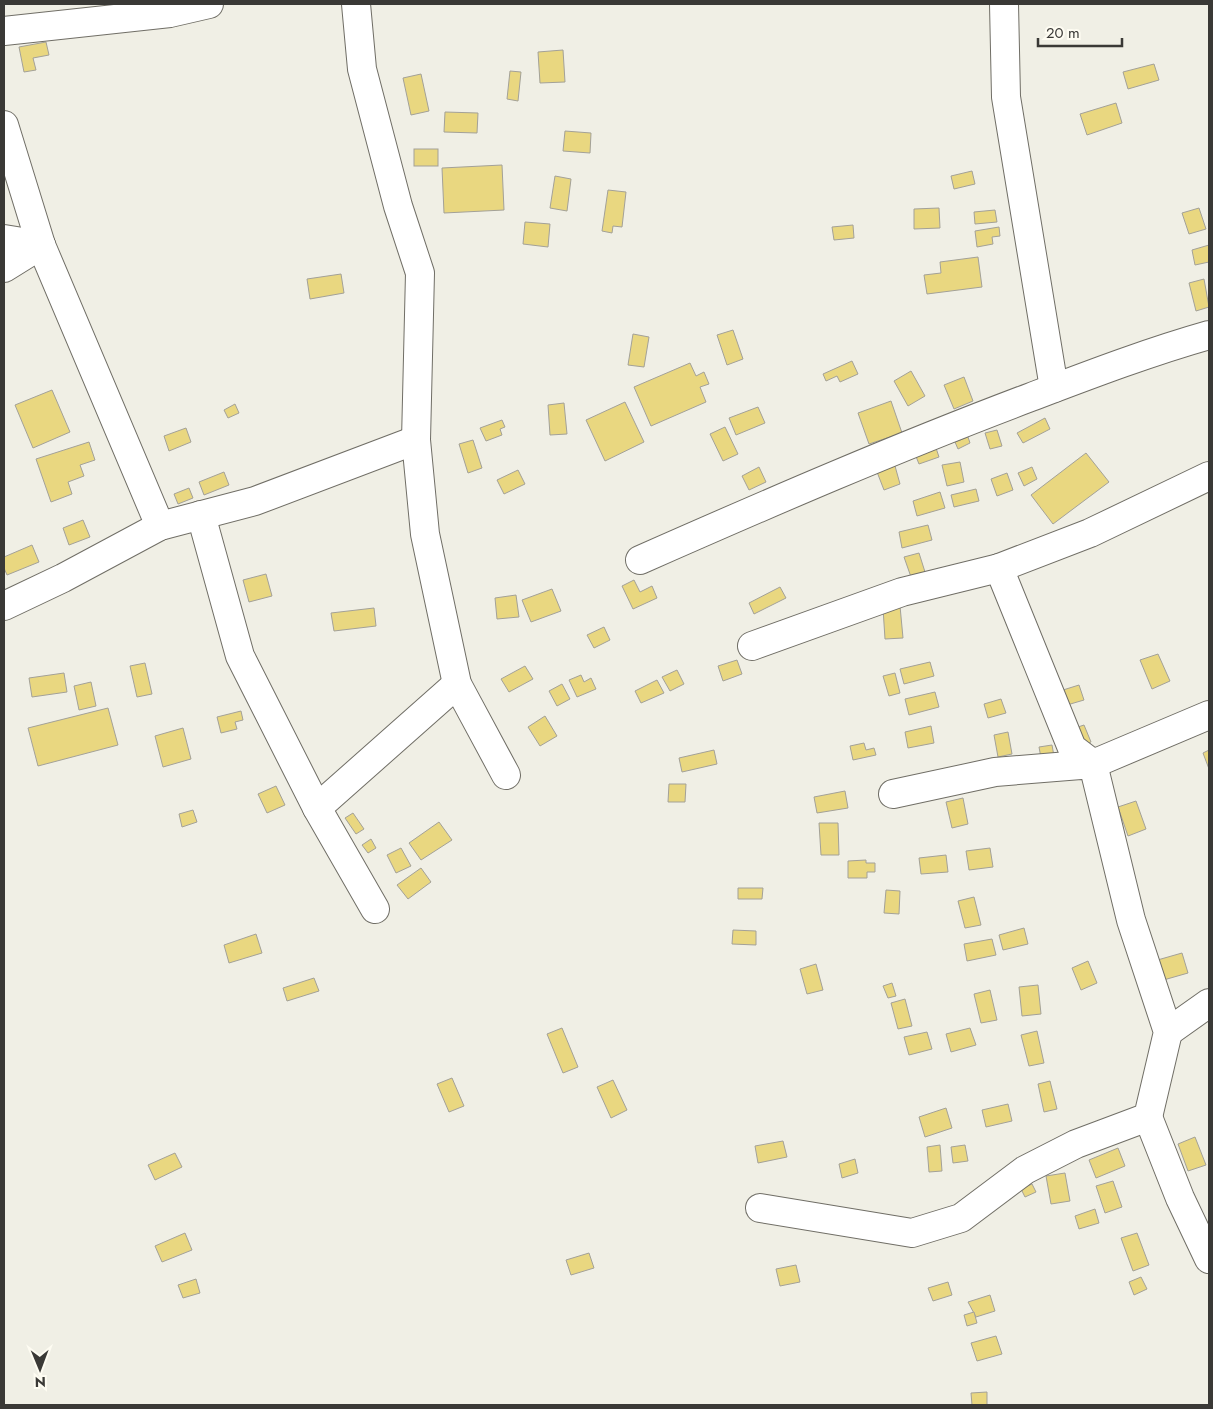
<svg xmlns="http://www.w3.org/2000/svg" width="1213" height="1409" viewBox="0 0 1213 1409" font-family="Jost,sans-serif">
<rect width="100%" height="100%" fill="#f0efe5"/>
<g fill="#e9d780" stroke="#a3a198">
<polygon points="46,42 49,55 33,58 36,70 24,72 19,47"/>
<polygon points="563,50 565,82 540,83 538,52"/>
<polygon points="1154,64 1159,80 1128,89 1123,72"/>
<polygon points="510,71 521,72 518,101 507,99"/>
<polygon points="421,74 429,111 411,115 403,78"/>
<polygon points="1116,103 1122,123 1087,135 1080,114"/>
<polygon points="445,112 478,113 477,133 444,132"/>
<polygon points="565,131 591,133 590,153 563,151"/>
<rect x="414" y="149" width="24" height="17"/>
<polygon points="502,165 504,210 444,213 442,168"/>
<polygon points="972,171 975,184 954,189 951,176"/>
<polygon points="555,176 571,179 567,211 550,208"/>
<polygon points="608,190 626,192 622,227 613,226 612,233 602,231"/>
<polygon points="939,208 940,228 914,229 914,209"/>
<polygon points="1199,208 1206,229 1189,234 1182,213"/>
<polygon points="995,210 997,222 975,224 974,212"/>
<polygon points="525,222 550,224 548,247 523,244"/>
<polygon points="853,225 854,238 834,240 832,227"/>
<polygon points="999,227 1000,236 992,237 993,244 977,247 975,231"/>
<polygon points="1209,245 1209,262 1195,265 1192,250"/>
<polygon points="978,257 982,287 927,294 924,275 941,273 940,262"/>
<polygon points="341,274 344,293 310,299 307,279"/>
<polygon points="1204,279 1209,307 1196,311 1189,283"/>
<polygon points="733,330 743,359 727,365 717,335"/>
<polygon points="633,334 649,337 644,367 628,365"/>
<polygon points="852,361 858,374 840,382 837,376 826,381 823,374"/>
<polygon points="690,363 696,376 704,372 709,384 700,387 706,402 651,426 634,387"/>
<polygon points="911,371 925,396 908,406 894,381"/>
<polygon points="964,377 973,401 954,409 944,385"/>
<polygon points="52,390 70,432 33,448 15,405"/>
<polygon points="891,401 902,433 869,444 858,413"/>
<polygon points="625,402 644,442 605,461 586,420"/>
<polygon points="564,403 567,434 550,435 548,405"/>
<polygon points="235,404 239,413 228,418 224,410"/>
<polygon points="758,407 765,423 736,435 729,418"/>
<polygon points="1045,418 1050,429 1023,443 1017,433"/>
<polygon points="502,420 505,427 500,429 502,435 486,441 480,428"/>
<polygon points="725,427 738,454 723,461 710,434"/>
<polygon points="186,428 191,442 169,451 164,436"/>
<polygon points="997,430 1002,446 990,449 985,433"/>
<polygon points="968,437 970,443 958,449 955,442"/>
<polygon points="473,440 482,468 468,473 459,444"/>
<polygon points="89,442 95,460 80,465 84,476 68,482 72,494 51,502 36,459"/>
<polygon points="935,445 939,457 919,464 915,454"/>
<polygon points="1086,453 1109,482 1053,524 1031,495"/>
<polygon points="960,462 964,482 947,486 942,465"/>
<polygon points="895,466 900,484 884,490 877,472"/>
<polygon points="759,467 766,482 749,490 742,476"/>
<polygon points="1032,467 1037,479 1024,486 1018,473"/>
<polygon points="518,470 525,484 504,494 497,480"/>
<polygon points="224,472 229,485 204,495 199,482"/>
<polygon points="1007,473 1013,490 997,496 991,479"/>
<polygon points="189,488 193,498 178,504 174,494"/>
<polygon points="976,489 979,501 954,507 951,495"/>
<polygon points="940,492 945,508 917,516 913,501"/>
<polygon points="83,520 90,537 69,545 63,528"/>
<polygon points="928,525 932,540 902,548 899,532"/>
<polygon points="32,545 39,562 7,575 4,568 4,557"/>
<polygon points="919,553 925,572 911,577 904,557"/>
<polygon points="266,574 272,596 249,602 243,580"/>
<polygon points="634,580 640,592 652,586 657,598 633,609 622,586"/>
<polygon points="780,587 786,598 754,614 749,603"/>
<polygon points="552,589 561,611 531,622 522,600"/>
<polygon points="516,595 519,617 497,619 495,598"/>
<polygon points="900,606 903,638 885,639 883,608"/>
<polygon points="374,608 376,626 334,631 331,613"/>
<polygon points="604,627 610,640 594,648 587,635"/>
<polygon points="1158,654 1170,681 1152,689 1140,660"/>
<polygon points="737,660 742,674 723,681 718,666"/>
<polygon points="930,662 934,676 904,684 900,669"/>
<polygon points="145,663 152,694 137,697 130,666"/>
<polygon points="525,666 533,679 509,692 501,679"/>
<polygon points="677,670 684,684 670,691 662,677"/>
<polygon points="64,673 67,692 32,697 29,678"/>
<polygon points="895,673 900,693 889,696 883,676"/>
<polygon points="581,675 584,682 591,678 596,689 577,697 569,680"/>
<polygon points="657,680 664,693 641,703 635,691"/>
<polygon points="91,682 96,706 79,710 74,686"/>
<polygon points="562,684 570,699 557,706 549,691"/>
<polygon points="1079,685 1084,700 1067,705 1063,690"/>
<polygon points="935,692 939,707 909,715 905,699"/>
<polygon points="1001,699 1006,713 988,718 984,704"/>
<polygon points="108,708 118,745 38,766 28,728"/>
<polygon points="241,711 243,720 235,722 237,729 221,733 217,717"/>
<polygon points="545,716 557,736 540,746 528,727"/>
<polygon points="1084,725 1091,742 1082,746 1075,728"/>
<polygon points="931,726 934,743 908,748 905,732"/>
<polygon points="183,728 191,759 163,767 155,736"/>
<polygon points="1008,732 1012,754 998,757 994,735"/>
<polygon points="864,743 866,750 874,748 876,755 853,760 850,746"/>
<polygon points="1052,745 1054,756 1041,758 1039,747"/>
<polygon points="714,750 717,764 682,772 679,758"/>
<polygon points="1209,750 1209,769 1203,753"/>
<polygon points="669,784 686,784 685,802 668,802"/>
<polygon points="276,786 285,805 267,813 258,794"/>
<polygon points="845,791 848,808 817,813 814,797"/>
<polygon points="963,798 968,824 952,828 946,802"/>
<polygon points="1136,801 1146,829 1128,836 1118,807"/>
<polygon points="193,810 197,822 182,827 179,814"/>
<polygon points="353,813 364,829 356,834 345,818"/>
<polygon points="439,822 452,840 421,860 409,843"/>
<polygon points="819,823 838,823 839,855 821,855"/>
<polygon points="371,839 376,848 368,853 362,845"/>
<polygon points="401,848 411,866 396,873 387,855"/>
<polygon points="990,848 993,867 969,870 966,851"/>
<polygon points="946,855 948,872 921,874 919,858"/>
<polygon points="866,860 866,863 875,863 875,872 867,872 867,878 848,878 848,861"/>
<polygon points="421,868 431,882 408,899 397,885"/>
<polygon points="738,888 763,888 762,899 738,899"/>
<polygon points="886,890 900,891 899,914 884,913"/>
<polygon points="974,897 981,925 965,928 958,901"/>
<polygon points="1024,928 1028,944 1003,950 999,935"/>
<polygon points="733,930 756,931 756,945 732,944"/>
<polygon points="256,934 262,953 229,963 224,945"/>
<polygon points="992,939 996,955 967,961 964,944"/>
<polygon points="1182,953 1188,973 1160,981 1154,961"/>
<polygon points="1088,961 1097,983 1081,990 1072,968"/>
<polygon points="816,964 823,990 807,994 800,969"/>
<polygon points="314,978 319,991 287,1001 283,988"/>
<polygon points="892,983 896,996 888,998 883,986"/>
<polygon points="1038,985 1041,1014 1022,1016 1019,987"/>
<polygon points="990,990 997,1020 981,1023 974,994"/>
<polygon points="905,999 912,1026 898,1029 891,1003"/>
<polygon points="562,1028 578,1067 563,1073 547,1034"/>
<polygon points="970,1028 976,1045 951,1052 946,1034"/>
<polygon points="1037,1031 1044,1063 1029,1066 1021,1035"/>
<polygon points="927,1032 932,1049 909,1055 904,1037"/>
<polygon points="452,1078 464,1106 449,1112 437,1084"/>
<polygon points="613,1080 627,1110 611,1118 597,1087"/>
<polygon points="1050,1081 1057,1109 1044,1112 1038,1084"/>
<polygon points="1008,1104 1012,1121 986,1127 982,1110"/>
<polygon points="946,1108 952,1128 925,1137 919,1117"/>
<polygon points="1195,1137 1206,1165 1188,1171 1178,1144"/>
<polygon points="783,1141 787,1157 758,1163 755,1146"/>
<polygon points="940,1145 942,1171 929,1172 927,1147"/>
<polygon points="965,1145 968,1161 953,1163 951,1147"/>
<polygon points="1118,1148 1125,1166 1096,1178 1089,1160"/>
<polygon points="175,1153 182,1167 155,1180 148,1165"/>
<polygon points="855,1159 858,1173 842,1178 839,1164"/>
<polygon points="1065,1173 1070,1201 1051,1204 1046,1176"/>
<polygon points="1113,1181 1122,1207 1105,1213 1096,1186"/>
<polygon points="1032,1184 1036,1192 1025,1197 1021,1189"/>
<polygon points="1095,1209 1099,1223 1079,1229 1075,1216"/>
<polygon points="185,1233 192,1250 162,1262 155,1246"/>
<polygon points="1137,1233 1149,1265 1133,1271 1121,1238"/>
<polygon points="589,1253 594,1268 571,1275 566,1260"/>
<polygon points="796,1265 800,1282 780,1286 776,1269"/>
<polygon points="1141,1277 1147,1289 1134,1295 1129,1282"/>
<polygon points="196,1279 200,1293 183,1298 178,1285"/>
<polygon points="948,1282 952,1295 933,1301 928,1288"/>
<polygon points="990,1295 995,1311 976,1317 968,1302"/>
<polygon points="974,1312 977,1323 967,1326 964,1315"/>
<polygon points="996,1336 1002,1354 977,1361 971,1343"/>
<polygon points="987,1392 987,1405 972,1405 971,1393"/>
</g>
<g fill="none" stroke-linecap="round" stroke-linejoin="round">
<defs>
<g id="street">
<polyline points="356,4 362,69 398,206 420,273 416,440 425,534 457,684 506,775"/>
<polyline points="1004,4 1006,97 1054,388"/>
<polyline points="4,31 170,13 209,4"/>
<polyline points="4,125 41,245 160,526"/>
<polyline points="4,239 41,245"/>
<polyline points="4,268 41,245"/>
<polyline points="201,515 240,656 317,808 375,909"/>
<path d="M640,560c129,-57 258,-113 391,-163 58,-22 118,-45 178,-62"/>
<polyline points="999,568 1072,748 1093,764 1209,715"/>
<polyline points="4,606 63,578 160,526 255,501 416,440"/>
<polyline points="752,646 902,592 999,568 1090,533 1209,476"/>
<polyline points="317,808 457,684"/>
<polyline points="1168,1032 1209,1003"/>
<polyline points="1148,1117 1180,1198 1209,1259"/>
<polyline points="760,1208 912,1233 961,1218 1025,1170 1076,1144 1148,1117 1168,1032 1131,920 1093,764 995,772 893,794"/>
</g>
</defs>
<use href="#street" stroke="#706e66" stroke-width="30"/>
<use href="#street" stroke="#fff" stroke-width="28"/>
</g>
<rect width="1213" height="1409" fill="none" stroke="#3a3936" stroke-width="10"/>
<g transform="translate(40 1369) rotate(179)" stroke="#fefcf2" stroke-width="4" paint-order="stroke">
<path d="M0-4L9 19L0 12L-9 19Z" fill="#3a3936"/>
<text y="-8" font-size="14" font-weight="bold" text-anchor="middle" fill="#3a3936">N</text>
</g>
<path d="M1038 38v8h84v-8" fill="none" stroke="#3a3936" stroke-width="2.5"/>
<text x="1046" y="38" font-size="15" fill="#3a3936" stroke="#fefcf2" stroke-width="4" paint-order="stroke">20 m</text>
</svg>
